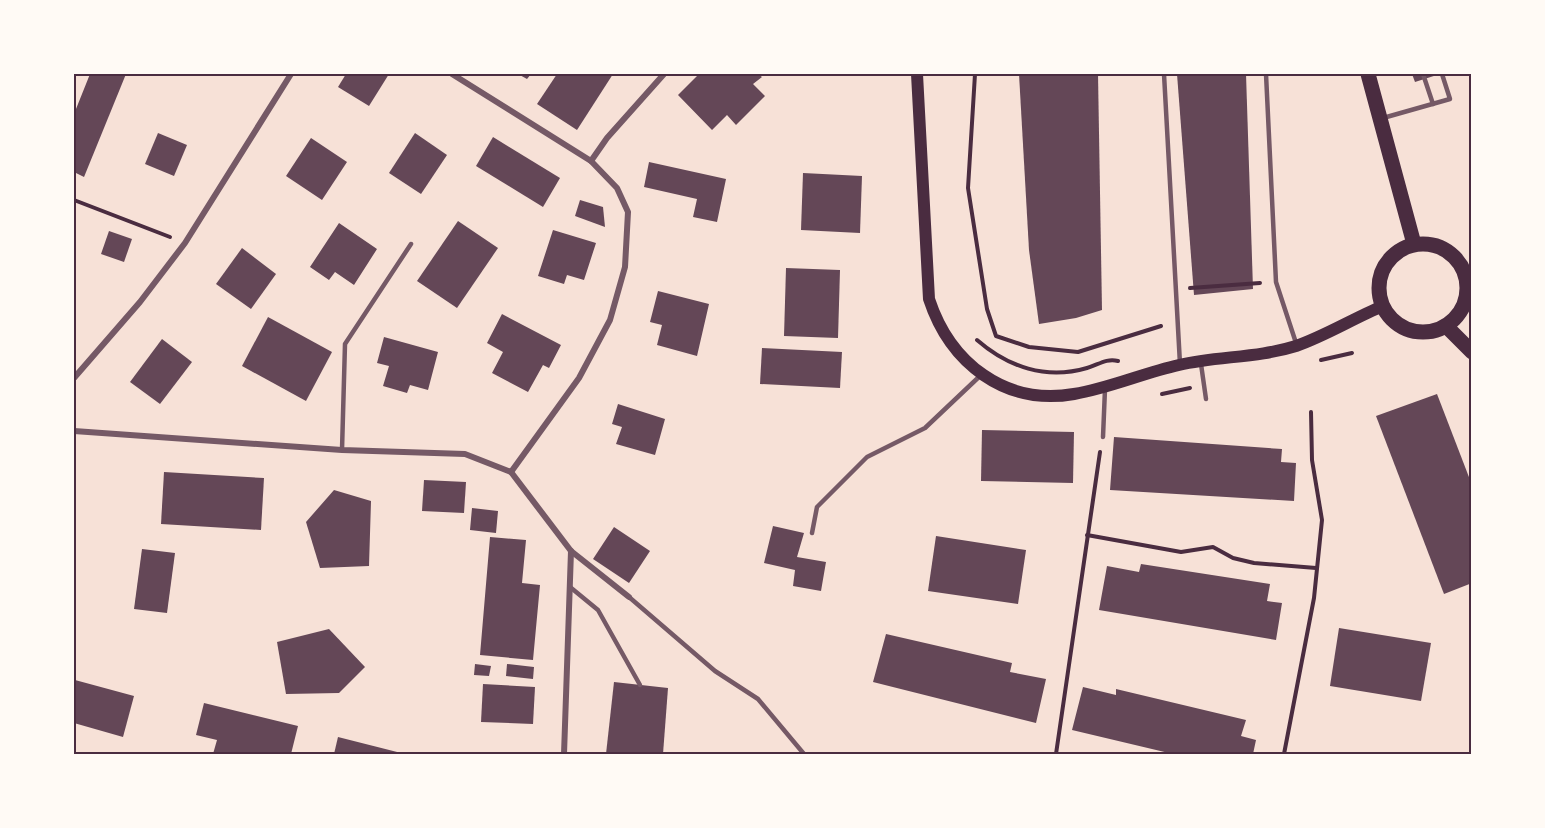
<svg xmlns="http://www.w3.org/2000/svg" width="1545" height="828" viewBox="0 0 1545 828" font-family="Arial,sans-serif">
<rect width="100%" height="100%" fill="#f7e1d7"/>
<g fill="#644757">
<polygon points="90,74 126,74 84,177 74,172 74,114"/>
<polygon points="346,74 389,74 369,106 338,87"/>
<polygon points="518,74 531,74 527,79"/>
<polygon points="557,74 613,74 577,130 537,104"/>
<polygon points="699,74 758,74 762,77 753,84 765,96 736,125 727,115 712,130 678,95"/>
<polygon points="1019,74 1098,74 1102,310 1076,318 1039,324 1029,250"/>
<polygon points="1177,74 1246,74 1253,289 1194,295"/>
<polygon points="1412,74 1440,74 1415,82"/>
<polygon points="158,133 187,145 174,176 145,164"/>
<polygon points="415,133 447,155 421,194 389,173"/>
<polygon points="493,137 560,178 543,207 476,166"/>
<polygon points="311,138 347,162 322,200 286,176"/>
<polygon points="649,162 726,179 717,222 693,217 697,199 644,187"/>
<polygon points="803,173 862,176 860,233 801,230"/>
<polygon points="580,200 603,207 605,227 575,216"/>
<polygon points="458,221 498,248 457,308 417,281"/>
<polygon points="339,223 377,249 354,285 335,272 329,280 310,267"/>
<polygon points="553,230 596,243 584,280 567,275 564,284 538,276"/>
<polygon points="109,231 132,239 124,262 101,254"/>
<polygon points="242,248 276,274 251,309 216,284"/>
<polygon points="786,268 840,270 838,338 784,336"/>
<polygon points="658,291 709,304 697,356 657,345 662,325 650,322"/>
<polygon points="502,314 561,345 549,368 543,365 528,392 492,373 503,352 487,343"/>
<polygon points="268,317 332,352 306,401 242,366"/>
<polygon points="384,337 438,352 428,390 410,385 407,393 383,386 389,366 377,363"/>
<polygon points="162,339 192,362 160,404 130,382"/>
<polygon points="762,348 842,352 840,388 760,384"/>
<polygon points="1437,394 1472,485 1472,583 1444,594 1376,416"/>
<polygon points="618,404 665,419 655,455 616,444 622,427 612,424"/>
<polygon points="982,430 1074,432 1073,483 981,481"/>
<polygon points="1114,437 1282,449 1281,462 1296,463 1294,501 1110,490"/>
<polygon points="164,472 264,478 261,530 161,524"/>
<polygon points="424,480 466,482 464,513 422,511"/>
<polygon points="334,490 371,501 369,566 320,568 306,522"/>
<polygon points="472,508 498,511 496,533 470,530"/>
<polygon points="773,526 804,533 797,557 826,562 821,591 793,586 795,570 764,563"/>
<polygon points="614,527 650,551 629,583 593,559"/>
<polygon points="936,536 1026,550 1018,604 928,591"/>
<polygon points="490,537 526,540 522,583 540,585 533,660 480,655"/>
<polygon points="142,549 175,553 167,613 134,609"/>
<polygon points="1141,564 1270,584 1267,601 1282,603 1276,640 1099,610 1107,566 1139,572"/>
<polygon points="1339,628 1431,643 1421,701 1330,686"/>
<polygon points="329,629 365,667 339,693 286,694 277,642"/>
<polygon points="886,634 1012,663 1010,672 1046,679 1036,723 873,682"/>
<polygon points="475,664 491,666 489,676 474,675"/>
<polygon points="507,664 534,667 533,679 506,676"/>
<polygon points="75,680 134,696 123,737 74,723"/>
<polygon points="614,682 668,688 663,754 606,754"/>
<polygon points="483,684 535,687 533,724 481,722"/>
<polygon points="1083,687 1116,695 1116,689 1246,720 1241,736 1256,740 1253,754 1173,754 1072,730"/>
<polygon points="204,703 298,726 291,754 213,754 217,740 196,735"/>
<polygon points="338,737 405,754 334,754"/>
</g>
<g fill="none" stroke-linecap="round" stroke-linejoin="round">
<g stroke="#4a2c40" stroke-width="4">
<polyline points="975,74 968,188 987,309 996,336 1029,347 1078,352 1161,326"/>
<polyline points="74,200 170,237"/>
<polyline points="1190,288 1260,283"/>
<path d="M977,340c31,27 69,40 110,28 11,-3 19,-10 31,-7"/>
<polyline points="1321,360 1352,353"/>
<polyline points="1162,394 1190,388"/>
<polyline points="1087,535 1181,552 1213,547 1233,558 1254,563 1316,568"/>
<polyline points="1056,754 1100,452"/>
<polyline points="1284,754 1314,598 1322,520 1312,460 1311,412"/>
</g>
<g stroke="#755966" stroke-width="4.5">
<polyline points="1164,74 1180,364"/>
<polyline points="1266,74 1276,282 1297,346"/>
<polyline points="1423,74 1433,104"/>
<polyline points="1383,118 1450,99 1442,74"/>
<polyline points="1201,364 1206,399"/>
<polyline points="1103,437 1105,389"/>
<polyline points="342,450 345,344 411,244"/>
<polyline points="812,533 817,507 867,457 925,428 981,375"/>
<polyline points="570,587 598,610 640,685"/>
<polyline points="629,597 715,671 758,699 804,754"/>
</g>
<g stroke="#755966" stroke-width="6">
<polyline points="452,74 591,161 617,188 628,212 625,267 610,320 579,378 511,472"/>
<polyline points="591,161 607,138 664,74"/>
<polyline points="74,378 140,302 185,243 291,74"/>
<polyline points="74,431 342,450 465,454 511,472 571,551 629,597"/>
<polyline points="564,754 571,551"/>
</g>
<path stroke="#4a2c40" stroke-width="12" d="M917,74l12,225c21,64 76,107 145,95 36,-6 69,-21 105,-29 38,-9 79,-7 117,-19 29,-10 58,-28 87,-40"/>
<g stroke="#4a2c40" stroke-width="15">
<polyline points="1368,74 1414,244"/>
<circle cx="1423" cy="288" r="44"/>
<polyline points="1446,326 1472,352"/>
</g>
</g>
<rect width="1545" height="828" fill="none" stroke="#fffaf5" stroke-width="150"/>
<rect x="75" y="75" width="1395" height="678" fill="none" stroke="#4a2c40" stroke-width="2"/>
</svg>
